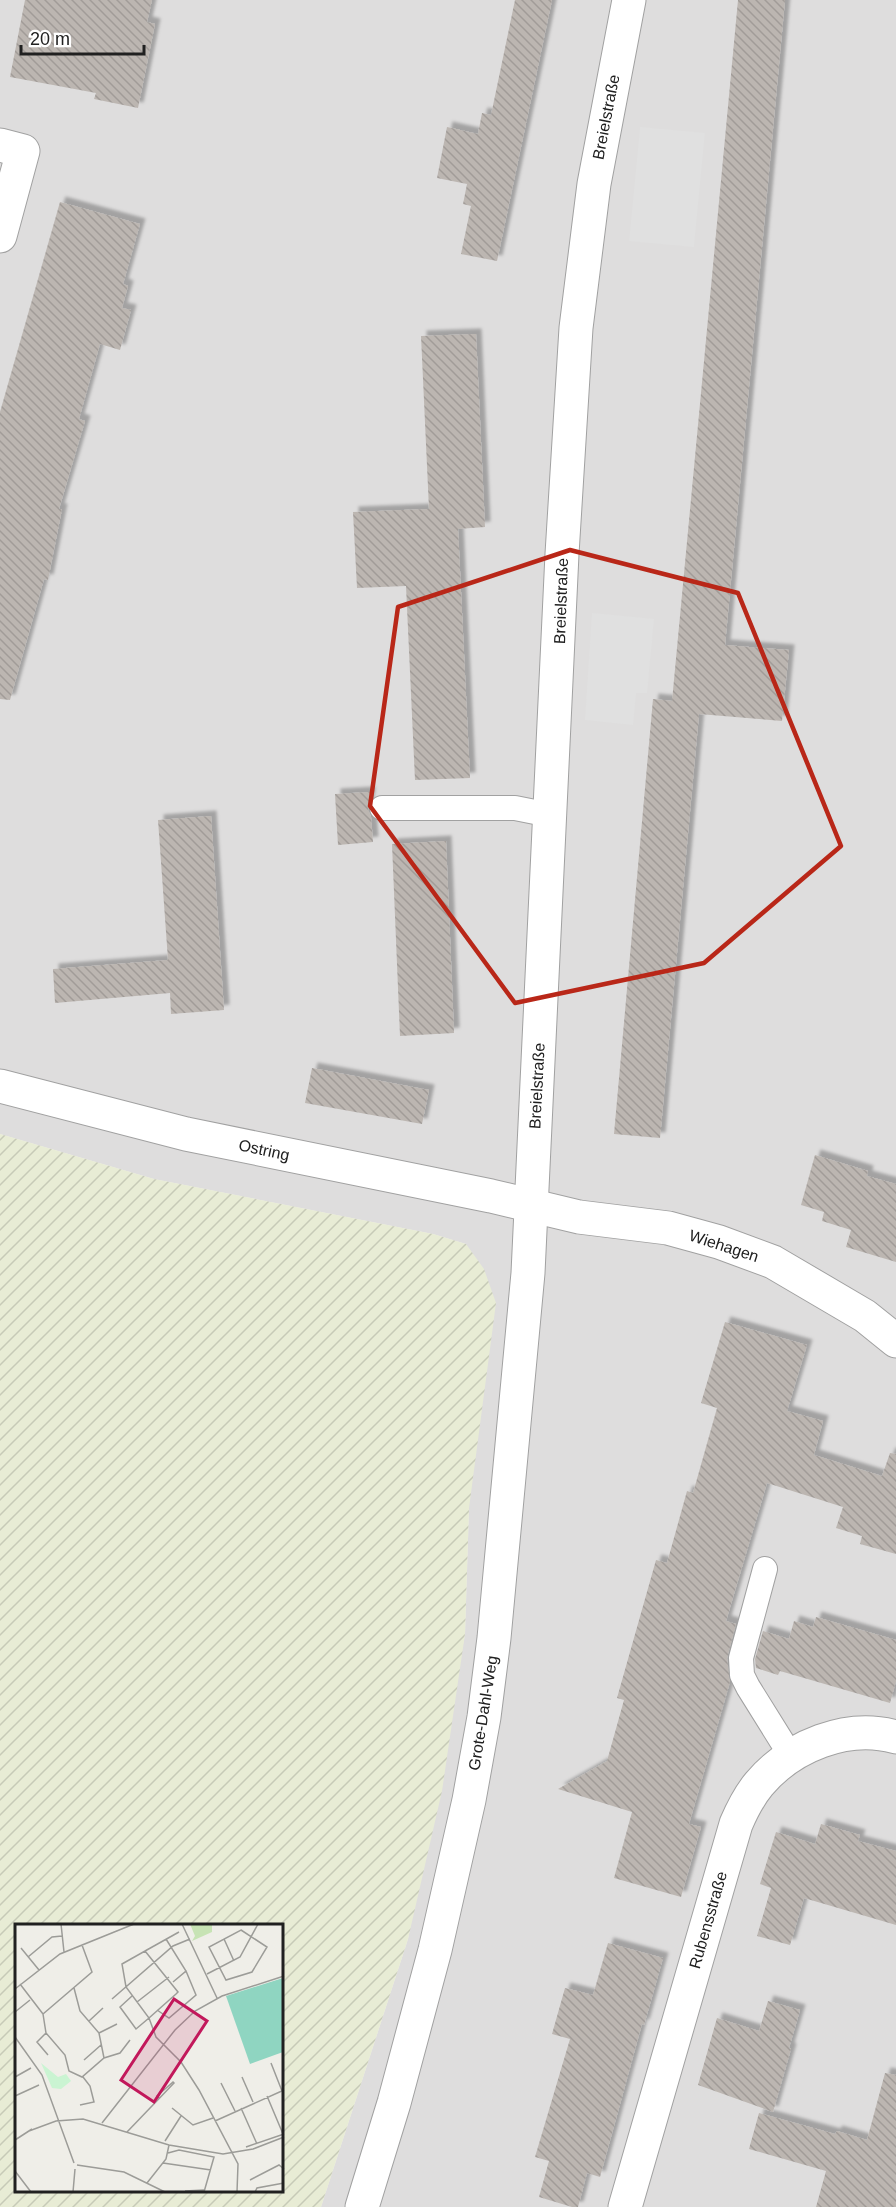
<svg xmlns="http://www.w3.org/2000/svg" width="896" height="2207" viewBox="0 0 896 2207" font-family="Helvetica,sans-serif">
<defs>
<pattern id="farmland-furrows" width="10" height="10" patternUnits="userSpaceOnUse" patternTransform="scale(1.5)"><rect width="10" height="10" fill="#e8ecd5"/><path d="M-1 1l2-2M0 10L10 0M9 11l2-2" fill="none" stroke="#c7cab7"/></pattern>
<pattern id="building-back-hatch" width="6" height="6" patternUnits="userSpaceOnUse" patternTransform="scale(1.5)"><rect width="6" height="6" fill="#bcb6b1"/><path d="M-1 5l2 2M0 0l6 6M5-1l2 2" fill="none" stroke="#a19c98"/></pattern>
<filter id="shadow"><feDropShadow dx="5.5" dy="-5.5" stdDeviation="1.5" flood-color="#0004"/></filter>
</defs>
<rect width="100%" height="100%" fill="#efeee8"/>
<polygon fill="#dedddd" points="0,0 896,0 896,2207 321,2207 408,1939 465,1634 469,1508 466,1244 433,1234 154,1179 0,1134"/>
<path fill="url(#farmland-furrows)" fill-rule="evenodd" d="M0,1134l154,45 279,55 33,10 18,25 12,34 -27,205 -4,126 -23,157 -34,148 -87,268h-321zM16,1925h266v265h-266z"/>
<g fill="#e0e0e0">
<polygon points="640,127 705,133 694,247 629,241"/>
<polygon points="592,613 654,619 647,693 636,693 633,725 585,720"/>
</g>
<g fill="url(#building-back-hatch)" filter="url(#shadow)">
<polygon points="25,0 152,0 147,22 155,24 138,108 94,99 96,93 10,77"/>
<polygon points="515,0 552,0 497,261 461,254 471,206 463,204 467,184 437,178 447,127 478,134 482,113 491,115"/>
<polygon points="738,0 785,0 725,645 789,650 782,721 699,714 660,1138 614,1134 653,699 672,701"/>
<polygon points="60,202 140,224 123,284 128,286 122,308 131,310 120,350 100,344 79,419 85,421 59,509 62,509 48,580 44,579 10,700 0,699 0,412"/>
<polygon points="476,334 485,527 458,529 470,778 415,780 406,586 357,588 353,512 429,509 421,336"/>
<polygon points="370,792 368,809 371,817 373,842 338,845 335,794"/>
<polygon points="211,816 224,1010 171,1014 170,993 55,1003 53,969 168,960 158,820"/>
<polygon points="446,841 454,1033 400,1036 392,844"/>
<polygon points="312,1068 429,1090 422,1124 305,1103"/>
<polygon points="815,1155 868,1171 867,1176 896,1184 896,1262 846,1247 851,1230 822,1221 824,1212 801,1205"/>
<polygon points="725,1322 807,1345 787,1411 823,1421 814,1455 882,1476 890,1453 896,1454 896,1554 860,1544 862,1536 836,1528 843,1507 767,1483 726,1621 736,1624 727,1658 730,1682 689,1824 701,1827 681,1897 614,1878 632,1812 558,1789 607,1761 624,1700 617,1698 656,1560 667,1563 687,1491 693,1493 717,1408 701,1403"/>
<polygon points="816,1617 896,1640 896,1681 890,1703 780,1671 778,1675 756,1668 755,1659 763,1631 789,1639 794,1621 813,1627"/>
<polygon points="821,1824 860,1835 858,1841 896,1851 896,1925 804,1898 790,1945 757,1936 771,1888 760,1884 776,1832 815,1844"/>
<polygon points="608,1943 663,1958 644,2025 642,2024 600,2177 587,2173 578,2207 572,2207 539,2197 549,2161 535,2157 570,2039 552,2034 565,1988 593,1995"/>
<polygon points="768,2001 800,2010 789,2048 791,2049 773,2112 698,2085 717,2018 759,2031"/>
<polygon points="885,2073 896,2075 896,2207 816,2207 826,2171 749,2149 759,2113 835,2134 837,2131 867,2140"/>
</g>
<g fill="none" stroke-linecap="round" stroke-linejoin="round">
<defs>
<g id="lane">
<polyline points="382,808 515,808 550,815"/>
<polyline points="765,1569 741,1658 742,1675 748,1687 791,1756"/>
</g>
<g id="street">
<polyline points="0,145 23,151 0,236"/>
<polyline points="0,1086 186,1134 491,1196 579,1217 668,1228 719,1242 773,1262 865,1316 896,1341"/>
<polyline points="362,2207 394,2103 435,1950 469,1800 484,1717 494,1638 528,1273 562,554 576,328 594,184 629,0"/>
<path d="M625,2207l111,-383c6,-14 13,-28 23,-40 32,-38 88,-61 137,-47"/>
</g>
</defs>
<use href="#lane" stroke="#a1a1a1" stroke-width="26"/>
<use href="#street" stroke="#a1a1a1" stroke-width="35"/>
<use href="#lane" stroke="#fff" stroke-width="24"/>
<use href="#street" stroke="#fff" stroke-width="33"/>
</g>
<path fill="none" stroke="#b92718" stroke-width="4.5" stroke-linejoin="round" d="M570,550l168,43 103,253 -137,117 -189,40 -145,-197 28,-199z"/>
<g text-anchor="middle" dominant-baseline="central" stroke-width="6" stroke-linejoin="round" paint-order="stroke">
<g font-size="16" fill="#202020" stroke="#fff">
<text transform="translate(606 117) rotate(-79)">Breielstraße</text>
<text transform="translate(561 601) rotate(-88)">Breielstraße</text>
<text transform="translate(537 1086) rotate(-87)">Breielstraße</text>
<text transform="translate(264 1150) rotate(12)">Ostring</text>
<text transform="translate(724 1246) rotate(18)">Wiehagen</text>
<text transform="translate(483 1713) rotate(-81)">Grote-Dahl-Weg</text>
<text transform="translate(708 1920) rotate(-74)">Rubensstraße</text>
</g>
</g>
<g transform="translate(15 1924)">
<rect width="268" height="268" fill="#efeee8"/>
<path d="M175,0h22v8l-20,9 3,-5z" fill="#c7e3b4"/>
<path d="M26,139l17,14 8,-3 5,7 -10,8 -9,-1z" fill="#caf4d2"/>
<path d="M268,54v74l-33,12 -24,-68z" fill="#8fd5c1"/>
<path fill="none" stroke="#9c9c98" stroke-width="1.5" d="M46,0l3,28M167,0l35,74M226,6l26,17 -15,25 -26,8 -17,-33zM151,15l20,32 -13,11M209,15l10,22M6,24l18,22M130,27l34,-19M13,33l24,-20 10,-1M192,50l33,-17 18,-33M5,60l23,30M59,64l6,23 19,22 5,25M0,65l45,-35 74,-30M117,72l-12,11 16,22 13,-11 27,-24 2,-2 -33,-41 -23,13 4,23 23,31 7,19 25,25 18,28 39,74 -1,28M97,75l61,-53 17,-7M122,78l32,-25M142,86l12,8 27,-23 -10,-24M0,88l15,-12M28,90l3,19 19,22 4,16 13,6 22,-19 16,-5 10,-13M28,90l49,-42 -10,-27M74,97l14,-13M31,109l-9,9 11,13M84,109l18,-9M0,113l27,38 32,88M69,136l17,-15M256,139l11,28M0,153l16,-9M227,153l11,25M206,159l14,28M0,172l24,-11M252,172l16,38M65,181l14,-3 -4,-16 -7,-9M157,184l21,17 20,-7M226,184l16,36M200,197l69,-31M87,199l73,-93 20,-19 27,-15 62,-20M14,207l27,-10 27,-2 86,26 54,9 30,-5 31,-12M112,208l47,-49 -1,-1 -16,14 2,2M0,216l17,-11M150,217l16,-25M231,223l38,-13M153,229l11,-3 35,7 -10,35M148,239l48,7M62,241l47,7 41,20M0,247l16,21M235,256l29,-15 5,4M132,259l19,-24 3,-14M170,267l19,-1M58,268l2,-23M240,268l2,-4 27,-5"/>
<path fill="#c2185b" fill-opacity="0.15" stroke="#c2185b" stroke-width="3" d="M159,75l33,22 -53,81 -33,-22z"/>
<rect width="268" height="268" fill="none" stroke="#202020" stroke-width="3"/>
</g>
<path d="M21 45v9h123v-9" fill="none" stroke="#202020" stroke-width="3"/>
<text x="30" y="45" font-size="18" fill="#202020" stroke="#ffffff" stroke-width="4.5" paint-order="stroke">20 m</text>
</svg>
